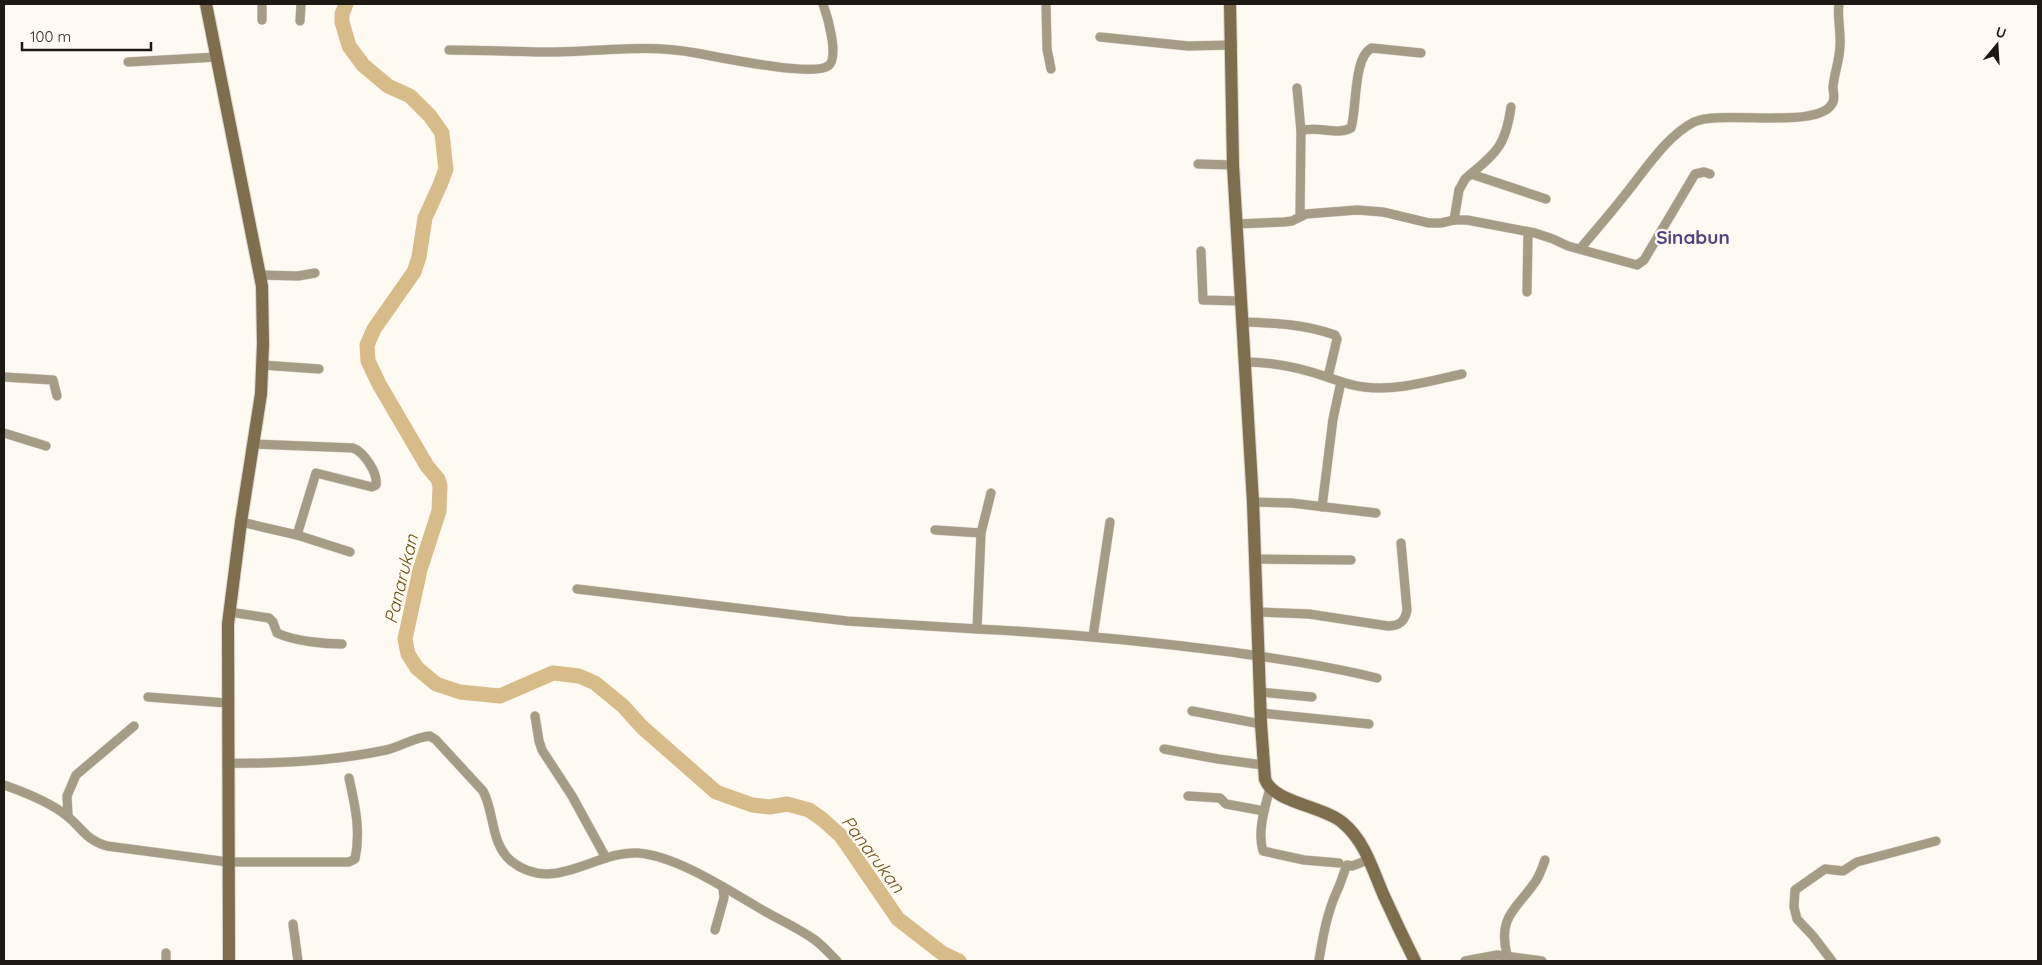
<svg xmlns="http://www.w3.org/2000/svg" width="2042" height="965" viewBox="0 0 2042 965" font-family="Quicksand,sans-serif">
<rect width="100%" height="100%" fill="#fef9f1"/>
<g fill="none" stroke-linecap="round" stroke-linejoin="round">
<polyline stroke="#d7bc89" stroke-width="15" points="346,4 342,14 342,22 349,46 363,65 388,86 410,96 430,116 442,133 445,161 446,169 440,185 425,218 419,257 414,272 374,329 367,345 368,361 379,384 427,466 438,479 440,486 439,511 420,570 405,639 408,654 417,668 436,684 460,692 500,696 553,673 579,676 595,683 623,706 642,727 716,792 752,805 770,807 787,804 809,810 822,819 841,836 898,919 942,953 959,961"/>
<defs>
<g id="street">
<polyline points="262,4 262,20"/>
<polyline points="1046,4 1047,49 1051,69"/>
<polyline points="300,21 301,4"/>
<polyline points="1100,37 1188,46 1232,45"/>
<path d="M449,50c35,0 71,2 107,2 47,-1 93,-8 140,1 22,4 116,24 132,13 12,-8 -1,-51 -5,-62"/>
<polyline points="128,62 217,57"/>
<polyline points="1297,88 1301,131"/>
<polyline points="1198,164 1233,165"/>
<polyline points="1471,174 1546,199"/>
<path d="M1300,216l1,-85c16,-6 35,5 50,-3 6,-18 2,-72 21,-80l49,5"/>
<path d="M1454,220l5,-30 6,-11c30,-26 40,-30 46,-72"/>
<polyline points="1237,224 1284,222 1292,221 1306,214 1357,210 1383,212 1429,223 1441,223 1454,220 1467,220 1535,233 1553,239 1568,246 1637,265 1644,260 1695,174 1704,172 1710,174"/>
<path d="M1580,249c15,-18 30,-35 44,-53 19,-23 42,-60 70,-74 28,-13 127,9 139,-20 2,-5 0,-10 0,-15 1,-14 7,-27 7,-42 1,-14 -3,-28 -1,-41"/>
<polyline points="1201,251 1203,300 1240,301"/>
<polyline points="260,275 298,276 315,273"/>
<polyline points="1527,292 1528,232"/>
<path d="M1243,322c32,1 61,2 92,13l2,4 -9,38"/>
<path d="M1245,362c27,0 56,6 82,15 12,4 24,9 37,10 33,4 66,-6 98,-13"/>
<polyline points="262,365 319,369"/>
<polyline points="4,377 53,380 57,396"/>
<polyline points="4,433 46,446"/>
<path d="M254,444l99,4c11,4 25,25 23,37l-4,2 -56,-14 -19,62"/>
<path d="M991,493l-10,40 -4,96c85,4 169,12 254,23 49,7 97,14 146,26"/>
<polyline points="1253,502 1291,503 1376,513"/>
<polyline points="1322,507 1333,419 1341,382"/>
<polyline points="241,522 297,535 350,552"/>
<polyline points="935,530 981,533"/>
<polyline points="1256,559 1351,560"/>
<polyline points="577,589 847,621 977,629"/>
<path d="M229,612l40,6 4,4 4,11c17,8 47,11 65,11"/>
<path d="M1258,612l51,2 79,12c11,0 17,-4 19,-16l-6,-67"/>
<polyline points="1093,636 1110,522"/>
<polyline points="1260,692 1312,697"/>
<polyline points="148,697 227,703"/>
<polyline points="1192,711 1261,724"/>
<polyline points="1261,713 1369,724"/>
<polyline points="535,716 539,741 542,750 572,796 606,858"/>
<polyline points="1164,749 1218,759 1263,765"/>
<path d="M227,763c53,1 107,-2 159,-13 14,-3 29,-13 44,-14l6,4 47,51c12,22 7,52 28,70 43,34 82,-10 127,-8 40,3 93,39 128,59 16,9 34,17 49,28 8,6 15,14 22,21"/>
<path d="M4,785c20,7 46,17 63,31 16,13 19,24 40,30l121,16h121l6,-3c6,-28 0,-54 -6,-81"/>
<path d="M1270,788c-5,19 -13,44 -7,63l41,9 35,3"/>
<polyline points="1188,796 1220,798 1226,804 1264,811"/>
<polyline points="68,816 67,796 76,775 134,726"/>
<polyline points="293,924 298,961"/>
<polyline points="715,930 724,898 723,887"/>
<path d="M1507,955c-9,-37 7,-44 26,-70 6,-7 9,-16 12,-25"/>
<path d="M1319,960c4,-24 8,-47 18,-69 4,-8 6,-17 10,-26l5,1 16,-6"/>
<polyline points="166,961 166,953"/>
<polyline points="1465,961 1497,955 1542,961"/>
<polyline points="1832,961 1813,936 1797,919 1794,907 1795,890 1825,869 1843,871 1857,862 1936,841"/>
</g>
<g id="secondary">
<polyline points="206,4 262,286 263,344 261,394 241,522 228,624 229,961"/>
<path d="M1230,4l3,161 20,337 8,222 4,55c8,24 59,27 78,44 22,18 30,48 41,73 10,22 20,43 31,65"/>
</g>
</defs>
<use href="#street" stroke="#dad5cd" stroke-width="10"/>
<use href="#secondary" stroke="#dad5cd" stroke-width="14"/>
<use href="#street" stroke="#a69b85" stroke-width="9"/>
<use href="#secondary" stroke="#7e6e4e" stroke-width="12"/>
</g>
<g text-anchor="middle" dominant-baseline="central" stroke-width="4.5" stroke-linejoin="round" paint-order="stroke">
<g font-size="18" font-style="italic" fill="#6b5013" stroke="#fef9f1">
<text transform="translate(401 579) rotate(-76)">Panarukan</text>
<text transform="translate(873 854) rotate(53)">Panarukan</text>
</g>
<g font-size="19" font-weight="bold" fill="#524380" stroke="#fef9f1">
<text x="1693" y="237">Sinabun</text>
</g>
</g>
<rect width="2042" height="965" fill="none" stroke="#1e1a13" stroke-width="10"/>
<g transform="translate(1997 45) rotate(18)" stroke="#fef9f1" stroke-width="4" paint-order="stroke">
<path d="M0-4L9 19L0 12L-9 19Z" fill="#1e1a13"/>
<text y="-8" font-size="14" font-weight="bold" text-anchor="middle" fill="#1e1a13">U</text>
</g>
<path d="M22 42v8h129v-8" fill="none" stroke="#1e1a13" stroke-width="2.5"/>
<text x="30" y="42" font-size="15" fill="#1e1a13" stroke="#fef9f1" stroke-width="4" paint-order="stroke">100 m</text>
</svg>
